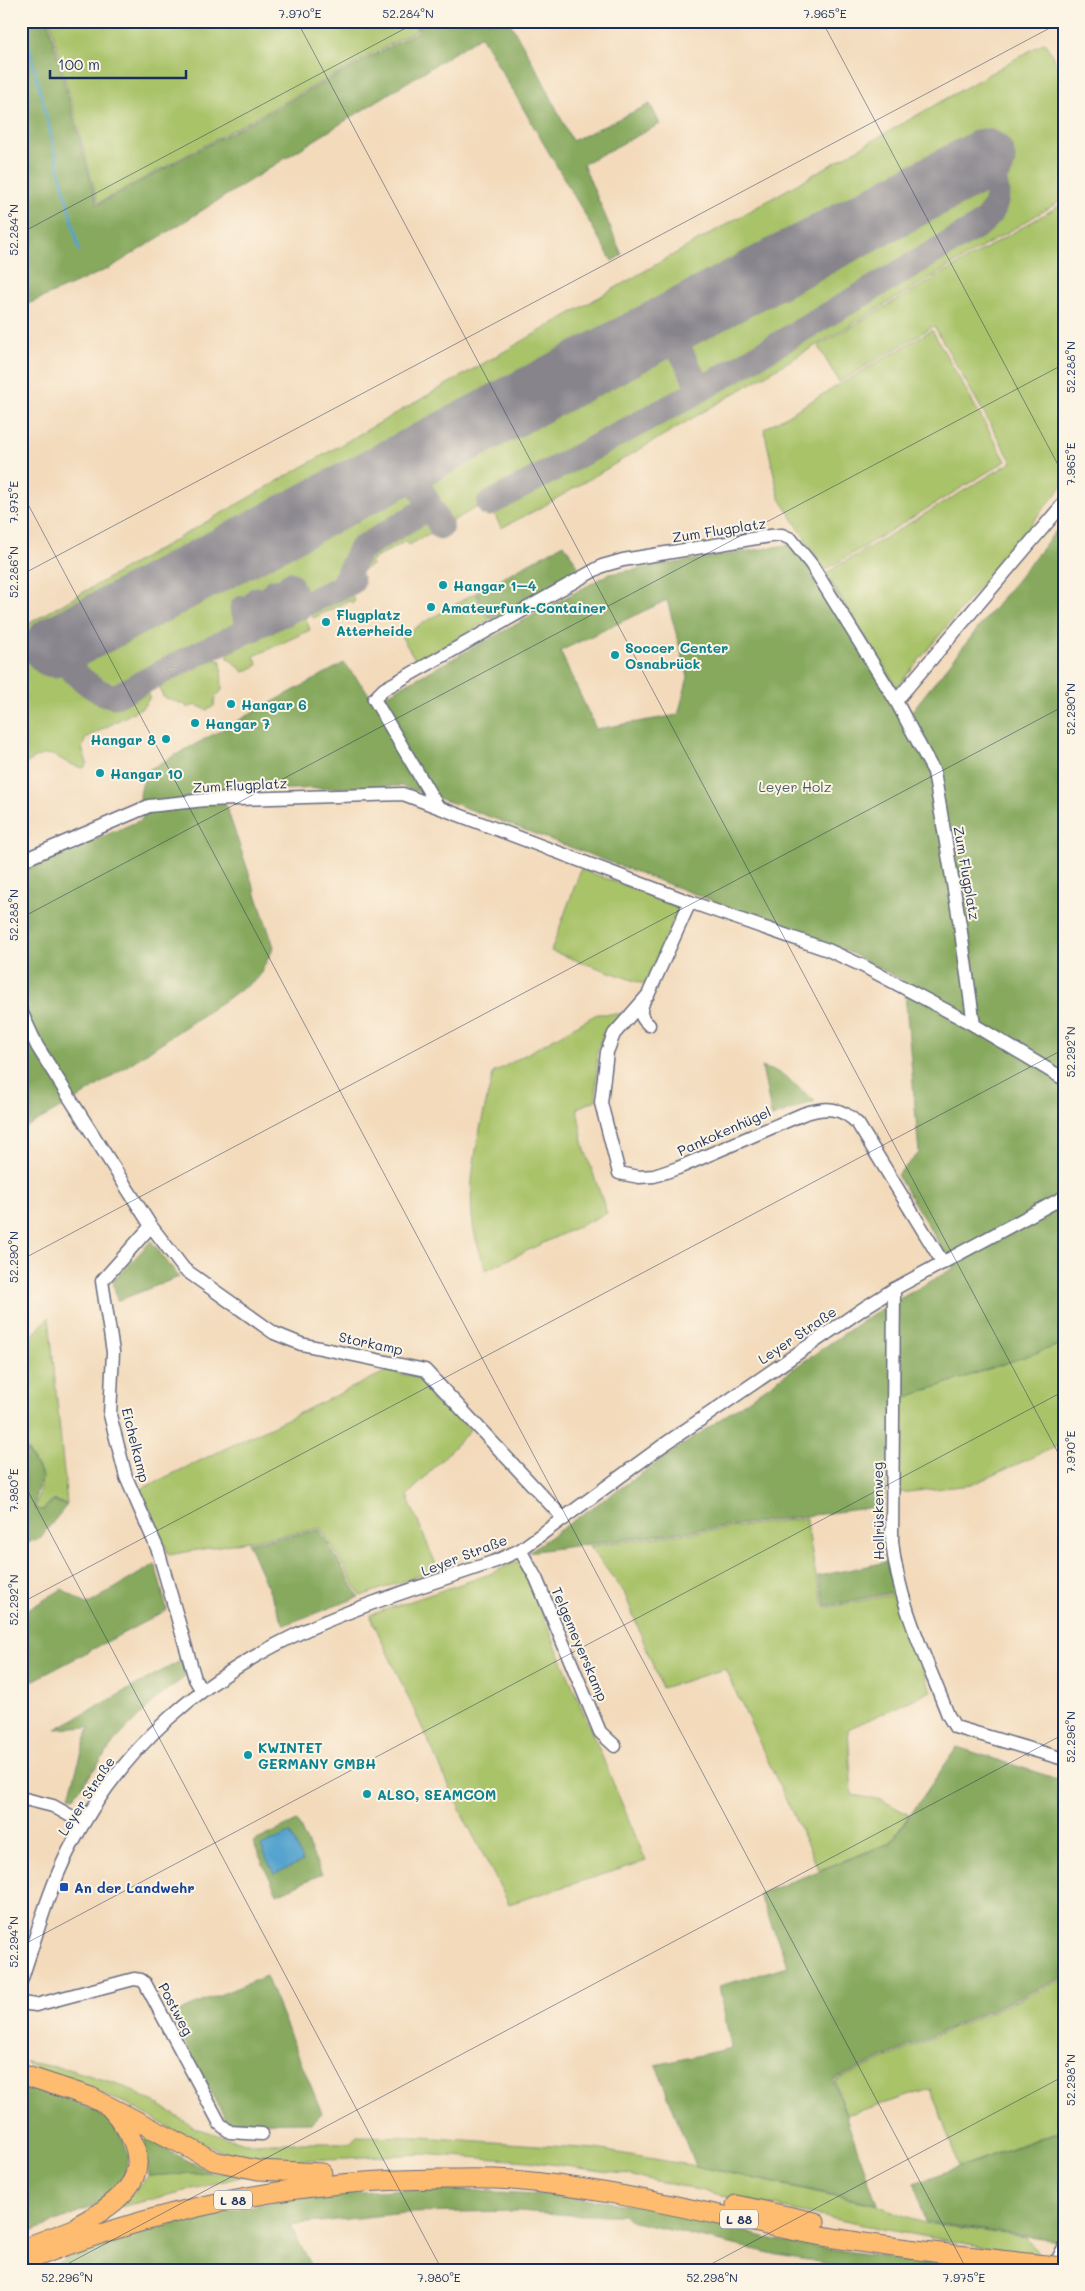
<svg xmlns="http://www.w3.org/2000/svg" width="1085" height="2291" viewBox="0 0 1085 2291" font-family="Mali,sans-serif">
<rect width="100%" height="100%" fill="#fcf5e5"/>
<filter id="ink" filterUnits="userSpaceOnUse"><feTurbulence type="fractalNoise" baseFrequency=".02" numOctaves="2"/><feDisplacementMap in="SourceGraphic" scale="10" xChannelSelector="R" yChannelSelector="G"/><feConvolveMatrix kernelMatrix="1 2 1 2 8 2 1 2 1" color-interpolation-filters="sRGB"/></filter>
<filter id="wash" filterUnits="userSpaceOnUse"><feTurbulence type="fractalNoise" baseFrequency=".0096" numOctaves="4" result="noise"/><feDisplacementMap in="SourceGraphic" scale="20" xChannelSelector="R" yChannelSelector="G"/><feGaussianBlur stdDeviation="1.12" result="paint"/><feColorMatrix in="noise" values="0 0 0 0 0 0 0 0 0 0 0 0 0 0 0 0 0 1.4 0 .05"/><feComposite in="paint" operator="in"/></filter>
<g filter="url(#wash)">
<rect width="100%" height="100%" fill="#f3dabb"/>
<g fill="#a9c369" stroke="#627964">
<polygon points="50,21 412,21 417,30 98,203"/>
<path d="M1045,42l19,36v121l-522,308 -41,21 -9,-19 210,-113 287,-171c22,-26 18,-57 1,-84l-959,502 13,28 17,-3 6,3c32,28 35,40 77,18l5,4v6l-6,8 -57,31 -4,10 5,15 -3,5c-30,-5 -29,-28 -63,0v-140z"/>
<path d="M977,178c24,10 14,32 -2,45l-267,156h-3l-4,-6 -3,2 -19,-37 1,-4z"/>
<polygon points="1064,203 1064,484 897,687 826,573 1012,462 934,326 839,382 818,346"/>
<polygon points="932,330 1006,461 825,570 779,497 764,429"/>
<path d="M665,341l5,3c8,16 26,37 8,52l-231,128 -28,-54z"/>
<path d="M406,477l2,1 12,24 -3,6 -60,39 -7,9 -12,27 -113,54 -5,-4 -35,17 1,4 -71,37c-18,-1 -33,-20 -46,-31l2,-7z"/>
<path d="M422,518h7l7,12 -27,15 -3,-4 -36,20 2,4 -16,9c-12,-19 52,-51 66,-56z"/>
<polygon points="344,592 351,594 355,601 353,603 349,601 313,618 311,612 313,608"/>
<polygon points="475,593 489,620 417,662 401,636"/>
<polygon points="298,614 306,619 310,630 254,656 258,665 244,672 227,657 233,645 238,642"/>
<polygon points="204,657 221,661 222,690 215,698 214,706 207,710 196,705 187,708 186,705 163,697 160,688 162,679"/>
<polygon points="581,869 679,906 646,985 551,951"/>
<path d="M597,1014h27l-20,19 -7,18 -1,49 -19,8 7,39 23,66 -121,57c-4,-14 -11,-30 -13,-45 -7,-51 9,-103 20,-152z"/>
<polygon points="49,1317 67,1504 53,1500 42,1510 35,1509 43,1476 28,1451 21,1450 21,1348"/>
<polygon points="1059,1345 1064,1356 1064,1443 971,1485 898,1493 898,1400"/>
<polygon points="387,1371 421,1378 470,1430 407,1496 438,1569 361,1596 321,1528 169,1555 141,1489"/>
<polygon points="806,1518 816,1576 825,1608 896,1594 931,1691 848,1729 852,1795 882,1800 909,1815 890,1843 819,1870 725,1669 662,1688 624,1592 589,1546"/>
<polygon points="517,1561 528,1580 646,1861 509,1904 463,1816 370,1615 490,1574"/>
<polygon points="1064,1979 1064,2129 959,2167 931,2089 846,2115 835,2081"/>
<polygon points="26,2062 68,2069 121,2085 161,2106 195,2128 244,2143 351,2143 356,2136 421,2137 595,2149 695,2166 877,2205 923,2223 1026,2237 1039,2254 991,2248 882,2229 623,2174 528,2161 420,2154 291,2161 243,2157 194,2142 128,2104 34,2068"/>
<polygon points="210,2172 248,2175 121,2207 148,2176"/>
</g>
<g fill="#86a95d" stroke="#506c5e" fill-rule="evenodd">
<polygon points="21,21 48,21 97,205 419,31 414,21 509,21 541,77 572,141 650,104 660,124 583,164 622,255 612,261 481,36 110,268 21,307"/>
<path d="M1064,521v835l-5,-11 -161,55 -15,106 -355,46 343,-237 83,-47 -57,-93 22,-22 -15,-172 -53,-28 -398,-150 -52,-17 -180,5 53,156 -16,31 -176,118 -61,34v-258l122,-53c-5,-21 -4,-29 5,-49l196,-107 31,38 234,-127 196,-32 106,170zM667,600l21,77 -10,38 -82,14 -36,-78z"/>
<polygon points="564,544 581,571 491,620 476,592"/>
<polygon points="762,1067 781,1073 815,1101 772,1117"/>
<polygon points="151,1241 179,1277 117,1301 113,1281"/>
<polygon points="21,1451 28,1452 42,1476 36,1494 34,1509 43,1510 53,1501 67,1505 40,1538 21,1545"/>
<polygon points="320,1530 359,1597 284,1625 248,1543"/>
<polygon points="887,1562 895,1592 826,1606 818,1576"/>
<polygon points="155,1564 167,1610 21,1687 21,1614 62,1589 87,1605"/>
<polygon points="182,1660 186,1676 156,1699 115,1741 74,1797 69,1796 89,1727 56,1729"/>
<polygon points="957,1747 1064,1781 1064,1977 833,2080 877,2204 695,2166 656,2065 731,2048 719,1986 788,1966 759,1894 891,1843"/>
<polygon points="297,1821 322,1874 277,1894 253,1842"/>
<polygon points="266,1976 322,2113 313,2122 228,2123 170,2015"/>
<polygon points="36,2087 104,2114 121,2134 129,2157 124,2177 110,2195 88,2209 21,2236 21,2090"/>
<polygon points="1064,2130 1064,2241 925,2222 915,2183"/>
<polygon points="144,2138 210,2172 148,2176"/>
<path d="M460,2190l94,5 99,13 127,33 192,29h-108l-86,-15 -148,-34 -7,-6h-51l-54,-4 -114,2 -114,12 24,45h-276c105,-44 221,-72 335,-79 28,-2 58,-1 87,-1z"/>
</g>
<polygon fill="#54a3ce" stroke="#386996" points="290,1833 303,1861 274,1874 261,1846"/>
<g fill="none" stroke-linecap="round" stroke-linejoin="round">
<polyline stroke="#54a3ce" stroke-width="2.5" points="23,21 79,250"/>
<g stroke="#87848c" stroke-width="25">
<polyline points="679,319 674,326 672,335 696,381 700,385 709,384"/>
<polyline points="390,471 403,468 412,473 441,527"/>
<polyline points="412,473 414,461 424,452"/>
<path d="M489,504l201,-108 288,-170c27,-20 21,-41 7,-67"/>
<polyline points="290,584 301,607"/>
<polyline points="341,587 360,549 425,510 428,502"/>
<polyline points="274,591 285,614"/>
<polyline points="257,599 268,622"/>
<polyline points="242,608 252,630"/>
<path d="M54,647c11,19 40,48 62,49l79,-41 157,-73"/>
</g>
<polyline stroke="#87848c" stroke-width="61" points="54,647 985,159"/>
</g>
</g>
<g filter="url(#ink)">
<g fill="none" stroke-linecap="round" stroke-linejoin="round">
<defs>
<g id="minor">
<polyline points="896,701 1064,503"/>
<polyline points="438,807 374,699 384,689 602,566 623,560 770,536 782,535 791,539 811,564 896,701 934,772 960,925 974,1025"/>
<polyline points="21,861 149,806 205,800 403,794 690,902 828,950 863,966 974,1025 1064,1079"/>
<path d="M690,902l-42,93 -34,39 -7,18 -6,51 18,70 20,4 15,-1 24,-8 125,-54c22,-7 38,-8 55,10l85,139"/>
<path d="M643,1003c-4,10 -2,15 6,22"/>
<polyline points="21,1011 37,1046 69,1097 151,1226 184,1269 274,1333 301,1344 425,1370 564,1519"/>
<polyline points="151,1226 102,1281 113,1352 110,1415 126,1477 158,1550 195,1679 202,1691"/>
<path d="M894,1289l-2,252c6,61 34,117 56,174l7,12 109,32"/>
<polyline points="520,1550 536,1578 600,1732 615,1746"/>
<polyline points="21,1798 53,1806 83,1823"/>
<path d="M21,1981c15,-44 27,-90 48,-131 53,-105 133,-172 239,-221 60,-27 125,-46 188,-68l24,-11 142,-104 205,-140 27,-17 170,-92"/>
<polyline points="21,2003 36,2005 134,1979 141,1980 145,1983 220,2124 230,2132 262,2134"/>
<polyline points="1051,2270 1064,2249"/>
</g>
<g id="highway">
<polyline points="21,2074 91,2097 214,2161 258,2170 322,2173"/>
<polyline points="736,2205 815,2222"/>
<path d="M78,2225c56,-30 83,-60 33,-116"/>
<polyline points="34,2244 90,2223"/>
<path d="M21,2263c133,-54 275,-83 419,-84 24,0 49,-1 73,1 103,9 203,36 304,55 76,14 152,21 228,30"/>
</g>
</defs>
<use href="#minor" stroke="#676b7f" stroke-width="15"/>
<use href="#highway" stroke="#676b7f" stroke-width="21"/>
<use href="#minor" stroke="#fff" stroke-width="12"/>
<use href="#highway" stroke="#fdbc6f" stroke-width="19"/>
<defs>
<polyline id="highway-bridge" points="1045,2265 1061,2267"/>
</defs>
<use href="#highway-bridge" stroke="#676b7f" stroke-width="21" stroke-linecap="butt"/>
<use href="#highway-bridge" stroke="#fdbc6f" stroke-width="19"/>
</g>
</g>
<path fill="none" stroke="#1b2f5e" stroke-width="1" stroke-opacity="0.45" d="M297,21l767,1443M822,21l242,455M21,233l398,-212M21,491l946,1779M21,575l1042,-554M21,918l1043,-554M21,1260l1043,-554M21,1478l421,792M21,1603l1043,-554M21,1946l1043,-555M56,2270l1008,-536M700,2270l364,-194"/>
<g fill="#0f9aa8" stroke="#fcf5e5" stroke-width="2">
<circle cx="443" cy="585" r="5"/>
<circle cx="431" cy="607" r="5"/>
<circle cx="326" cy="622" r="5"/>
<circle cx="615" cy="655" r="5"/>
<circle cx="231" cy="704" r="5"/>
<circle cx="195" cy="723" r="5"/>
<circle cx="166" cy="739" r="5"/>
<circle cx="100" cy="773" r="5"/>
<circle cx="248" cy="1755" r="5"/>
<circle cx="367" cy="1794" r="5"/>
</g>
<rect fill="#1a4fb4" stroke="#fcf5e5" stroke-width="2" x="59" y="1882" width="10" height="10" rx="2.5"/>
<g text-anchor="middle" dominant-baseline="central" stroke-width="4" stroke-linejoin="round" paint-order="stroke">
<g fill="#fcf5e5" stroke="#5e6a86" stroke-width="1">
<rect x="214" y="2190.5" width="38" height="19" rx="4"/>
<rect x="720" y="2209.5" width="38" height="19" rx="4"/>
</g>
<g font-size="12" font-weight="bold" fill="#1b2f5e">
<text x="233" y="2200">L 88</text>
<text x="739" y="2219">L 88</text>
</g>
<g font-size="14" fill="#1b2f5e" stroke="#fcf5e5">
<text transform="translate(719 530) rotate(-9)">Zum Flugplatz</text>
<text transform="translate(240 785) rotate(-3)">Zum Flugplatz</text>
<text transform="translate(967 873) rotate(80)">Zum Flugplatz</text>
<text transform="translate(724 1131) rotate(-24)">Pankokenhügel</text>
<text transform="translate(797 1335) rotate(-34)">Leyer Straße</text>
<text transform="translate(371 1343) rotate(12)">Storkamp</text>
<text transform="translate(136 1445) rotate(76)">Eichelkamp</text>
<text transform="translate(878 1511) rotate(-91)">Hollrüskenweg</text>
<text transform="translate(464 1555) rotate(-21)">Leyer Straße</text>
<text transform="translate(580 1644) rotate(67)">Telgemeyerskamp</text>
<text transform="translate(86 1796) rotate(-57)">Leyer Straße</text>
<text transform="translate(176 2009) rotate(62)">Postweg</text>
</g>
<g font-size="14" font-weight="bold" fill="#0d838f" stroke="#fcf5e5" text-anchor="start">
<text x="453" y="585">Hangar 1–4</text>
<text x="441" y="607">Amateurfunk-Container</text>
<text x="336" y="614">Flugplatz<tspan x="336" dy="16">Atterheide</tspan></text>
<text x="625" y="647">Soccer Center<tspan x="625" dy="16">Osnabrück</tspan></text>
<text x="241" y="704">Hangar 6</text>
<text x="205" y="723">Hangar 7</text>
<text x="156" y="739" text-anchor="end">Hangar 8</text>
<text x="110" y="773">Hangar 10</text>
<text x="258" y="1747">KWINTET<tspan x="258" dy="16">GERMANY GMBH</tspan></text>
<text x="377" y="1794">ALSO, SEAMCOM</text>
</g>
<g font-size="14" fill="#465b61" stroke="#fcf5e5">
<text x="795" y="786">Leyer Holz</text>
</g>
<g font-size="14" font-weight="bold" fill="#164399" stroke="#fcf5e5" text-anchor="start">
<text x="74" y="1887">An der Landwehr</text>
</g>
</g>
<rect width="1085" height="2291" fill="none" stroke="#fcf5e5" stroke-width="55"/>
<path d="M50 70v8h136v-8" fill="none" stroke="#1b2f5e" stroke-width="2.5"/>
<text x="58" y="70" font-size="15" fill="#1b2f5e" stroke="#fcf5e5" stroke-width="4" paint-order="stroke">100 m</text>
<rect x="28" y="28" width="1030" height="2236" fill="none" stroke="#1b2f5e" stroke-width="2"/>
<g font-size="12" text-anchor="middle" fill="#1b2f5e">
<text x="300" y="18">7.970°E</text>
<text x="408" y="18">52.284°N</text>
<text x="825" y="18">7.965°E</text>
<text transform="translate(14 230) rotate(-90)" y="4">52.284°N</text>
<text transform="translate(1071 367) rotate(-90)" y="4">52.288°N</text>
<text transform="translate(1071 464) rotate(-90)" y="4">7.965°E</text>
<text transform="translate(14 502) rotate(-90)" y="4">7.975°E</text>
<text transform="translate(14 572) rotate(-90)" y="4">52.286°N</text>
<text transform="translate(1071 709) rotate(-90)" y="4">52.290°N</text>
<text transform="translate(14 915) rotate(-90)" y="4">52.288°N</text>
<text transform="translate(1071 1052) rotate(-90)" y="4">52.292°N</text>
<text transform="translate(14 1257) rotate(-90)" y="4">52.290°N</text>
<text transform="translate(1071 1452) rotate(-90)" y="4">7.970°E</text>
<text transform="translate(14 1490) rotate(-90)" y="4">7.980°E</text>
<text transform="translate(14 1600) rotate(-90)" y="4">52.292°N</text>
<text transform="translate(1071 1737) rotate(-90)" y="4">52.296°N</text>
<text transform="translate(14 1942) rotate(-90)" y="4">52.294°N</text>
<text transform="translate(1071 2080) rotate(-90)" y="4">52.298°N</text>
<text x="67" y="2282">52.296°N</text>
<text x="439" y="2282">7.980°E</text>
<text x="712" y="2282">52.298°N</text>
<text x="964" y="2282">7.975°E</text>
</g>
</svg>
